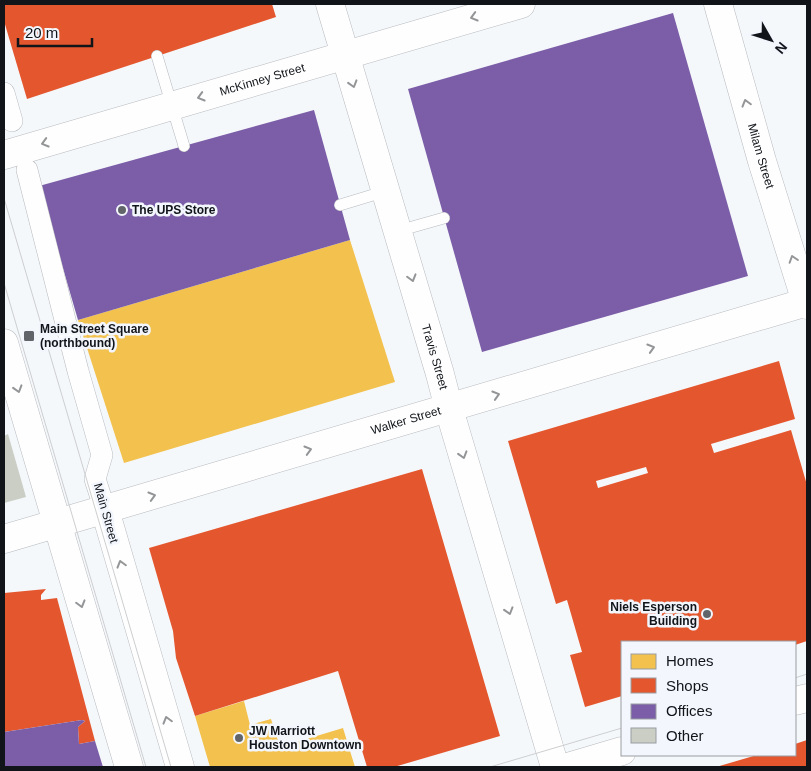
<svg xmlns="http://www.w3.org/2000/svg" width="811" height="771" viewBox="0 0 811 771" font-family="Arial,sans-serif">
<rect width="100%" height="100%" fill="#f5f8fb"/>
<g fill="#f2c14e">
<polygon points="350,240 395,382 124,463 78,320"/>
<polygon points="244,701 250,725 271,719 280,747 343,728 355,767 210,767 195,716"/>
</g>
<g fill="#e4572e" fill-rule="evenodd">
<polygon points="4,4 272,4 276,17 27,99 4,21"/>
<path d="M779,361l16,58 -84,25 3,9 77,-23 16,55v156l-12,4v-3h-173v54l-37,11 -15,-52 12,-3 -15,-52 -11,4 -48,-163zM646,467l2,6 -50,15 -2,-7z"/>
<polygon points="422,469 500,736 394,767 367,767 338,671 195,716 176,658 173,631 149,548"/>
<polygon points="46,589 41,595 41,600 57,598 95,741 79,744 78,727 85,721 82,720 4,732 4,593"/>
<polygon points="807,740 807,767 716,767 757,755 795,755 795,744"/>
</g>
<g fill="#7b5ea7">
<polygon points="673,13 748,276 482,352 408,89"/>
<polygon points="314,110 350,240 78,320 39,186"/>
<polygon points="82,720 85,721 78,727 79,744 95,741 103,767 4,767 4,732"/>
</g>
<polygon fill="#cacec5" points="8,434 26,497 4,503 4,436"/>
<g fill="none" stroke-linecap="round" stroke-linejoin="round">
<defs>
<g id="lane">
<polyline points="157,56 184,146"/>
<polyline points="340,205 386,191"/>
<polyline points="398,231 444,218"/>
</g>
<g id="street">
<polyline points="4,93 12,121"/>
<polyline points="27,170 78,371 102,455 95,479 105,510"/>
</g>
<g id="secondary">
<path id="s1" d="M330,4l110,370 9,35 106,358"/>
<path id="s2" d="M718,4l44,157 45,144"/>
<path id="s3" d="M4,155l517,-151"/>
<polyline points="4,343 129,767"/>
<polyline points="105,510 180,767"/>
<path id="s4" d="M4,539l803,-237"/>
<polyline points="795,701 807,698"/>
<polyline points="568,767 622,751"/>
</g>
</defs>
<use href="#lane" stroke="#b7babe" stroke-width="12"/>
<use href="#street" stroke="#b7babe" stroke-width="22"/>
<use href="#secondary" stroke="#b7babe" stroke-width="29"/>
<use href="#lane" stroke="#fefefe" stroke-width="11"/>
<use href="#street" stroke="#fefefe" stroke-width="21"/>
<use href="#secondary" stroke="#fefefe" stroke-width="28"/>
<g stroke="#cdced0" stroke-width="1">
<polyline points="4,198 171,767"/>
<polyline points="4,283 146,767"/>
<polyline points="795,678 807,674"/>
<polyline points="490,767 622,728"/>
</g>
</g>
<defs><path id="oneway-chevron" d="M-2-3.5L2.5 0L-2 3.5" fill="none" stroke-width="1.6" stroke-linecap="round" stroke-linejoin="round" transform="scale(1.25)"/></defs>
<g stroke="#939597">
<use href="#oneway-chevron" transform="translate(474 17) rotate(164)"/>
<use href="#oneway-chevron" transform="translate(353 84) rotate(73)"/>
<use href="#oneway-chevron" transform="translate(201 97) rotate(164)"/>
<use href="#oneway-chevron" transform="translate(746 103) rotate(-106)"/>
<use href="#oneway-chevron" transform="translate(45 143) rotate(164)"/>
<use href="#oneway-chevron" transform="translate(793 259) rotate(-108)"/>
<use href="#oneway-chevron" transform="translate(412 278) rotate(74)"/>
<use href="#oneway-chevron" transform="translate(651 348) rotate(-17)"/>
<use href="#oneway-chevron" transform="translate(18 389) rotate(73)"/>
<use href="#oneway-chevron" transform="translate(496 395) rotate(-17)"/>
<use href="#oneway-chevron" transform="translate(308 450) rotate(-16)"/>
<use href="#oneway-chevron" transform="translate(463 455) rotate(73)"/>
<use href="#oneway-chevron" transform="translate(152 496) rotate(-16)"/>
<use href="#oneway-chevron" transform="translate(121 564) rotate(-106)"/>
<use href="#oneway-chevron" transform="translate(81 604) rotate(74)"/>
<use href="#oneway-chevron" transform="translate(509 611) rotate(73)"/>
<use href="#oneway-chevron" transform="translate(167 720) rotate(-106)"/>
</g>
<g fill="#616469" stroke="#f3f7fd" stroke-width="2">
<circle cx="122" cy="210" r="5"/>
<rect x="23" y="330" width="12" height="12" rx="2.5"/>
<circle cx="707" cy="614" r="5"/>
<circle cx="239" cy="738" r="5"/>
</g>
<g text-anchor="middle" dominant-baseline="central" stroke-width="5" stroke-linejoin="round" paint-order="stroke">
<g font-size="12" fill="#11151a" stroke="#f3f7fd">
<text stroke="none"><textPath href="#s3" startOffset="269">McKinney Street</textPath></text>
<text stroke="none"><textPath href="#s2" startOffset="158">Milam Street</textPath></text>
<text stroke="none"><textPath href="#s1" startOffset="368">Travis Street</textPath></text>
<text stroke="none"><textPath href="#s4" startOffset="419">Walker Street</textPath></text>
<text transform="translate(106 513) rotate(74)">Main Street</text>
</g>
<g font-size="12" font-weight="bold" fill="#11151a" stroke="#f3f7fd" text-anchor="start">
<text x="132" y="210">The UPS Store</text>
<text x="40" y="329">Main Street Square<tspan x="40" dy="14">(northbound)</tspan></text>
<text x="697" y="607" text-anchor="end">Niels Esperson<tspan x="697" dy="14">Building</tspan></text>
<text x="249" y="731">JW Marriott<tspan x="249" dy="14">Houston Downtown</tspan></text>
</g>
</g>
<rect width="811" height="771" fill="none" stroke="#11151a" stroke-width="10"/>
<rect x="621" y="641" width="175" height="115" fill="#f3f7fd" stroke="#999da2"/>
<rect x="631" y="654" width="25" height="15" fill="#f2c14e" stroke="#999da2"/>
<text x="666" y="666" font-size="15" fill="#11151a">Homes</text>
<rect x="631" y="678" width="25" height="15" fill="#e4572e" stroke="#999da2"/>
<text x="666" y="691" font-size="15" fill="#11151a">Shops</text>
<rect x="631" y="704" width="25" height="15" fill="#7b5ea7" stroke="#999da2"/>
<text x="666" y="716" font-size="15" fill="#11151a">Offices</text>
<rect x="631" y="728" width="25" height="15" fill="#cacec5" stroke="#999da2"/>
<text x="666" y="741" font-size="15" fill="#11151a">Other</text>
<g transform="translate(771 40) rotate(129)" stroke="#f3f7fd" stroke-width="4" paint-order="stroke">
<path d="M0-4L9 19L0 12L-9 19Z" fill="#11151a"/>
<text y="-8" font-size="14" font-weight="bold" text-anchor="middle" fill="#11151a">N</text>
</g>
<path d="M18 38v8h74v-8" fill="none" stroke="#11151a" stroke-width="2.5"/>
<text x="25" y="38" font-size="15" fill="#11151a" stroke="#f3f7fd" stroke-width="4" paint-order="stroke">20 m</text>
</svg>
